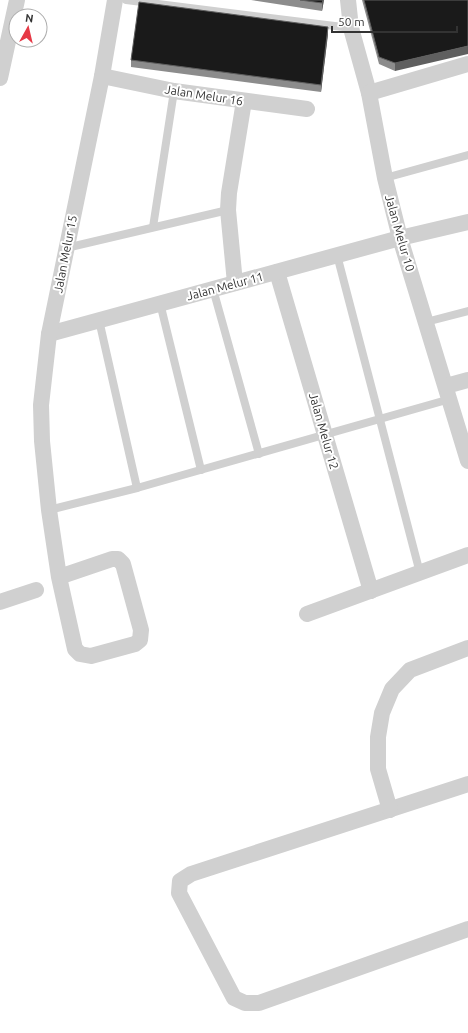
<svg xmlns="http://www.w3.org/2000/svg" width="468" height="1033" viewBox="0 0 468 1033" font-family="Ubuntu,sans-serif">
<rect width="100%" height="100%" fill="#fff"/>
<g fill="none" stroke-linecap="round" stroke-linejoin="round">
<g stroke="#d0d0d0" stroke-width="8">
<polyline points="126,0 351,28"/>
<polyline points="385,178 468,155"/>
<polyline points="153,227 174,91"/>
<polyline points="66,248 228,210"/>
<polyline points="337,255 420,573"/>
<polyline points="213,289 259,454"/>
<polyline points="160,303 201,470"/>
<polyline points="99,320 137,488"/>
<polyline points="426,322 468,311"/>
<polyline points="49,510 137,488 450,399"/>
</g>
<g stroke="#d0d0d0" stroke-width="16">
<polyline points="348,0 351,28 369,93 385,178 400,238 468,461"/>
<polyline points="102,76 174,91 307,109"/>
<polyline points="0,78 17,0"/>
<polyline points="369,93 468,64"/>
<polyline points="277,272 371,591"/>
<polyline points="235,283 228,210 229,193 244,101"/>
<polyline points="49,334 400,238 468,222"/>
<polyline points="446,386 468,380"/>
<polyline points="59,577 112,559 118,559 123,564 141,630 140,640 135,644 91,656 80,654 75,649 59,577 49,510 42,441 41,405 49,334 102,76 115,0"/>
<polyline points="0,602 36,590"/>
<polyline points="307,614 468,555"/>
<polyline points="468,784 191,874 180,881 179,893 234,998 245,1003 259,1003 468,929"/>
<polyline points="390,810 378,769 378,737 382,713 392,689 410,670 468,648"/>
</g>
</g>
<g fill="#8c8c8c">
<polygon points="251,0 324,0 322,11"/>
<polygon points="362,0 468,0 395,71 379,64"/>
<polygon points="328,34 321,92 131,67 131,60"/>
</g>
<g fill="#5f5f5f">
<polygon points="323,0 324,0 322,11 322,3"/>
<polygon points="328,27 328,34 321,92 321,85"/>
<polygon points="468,46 468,54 395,71 395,63"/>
</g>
<g fill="#1a1a1a" stroke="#5f5f5f">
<polygon points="300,0 323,0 322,3"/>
<polygon points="364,0 468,0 468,46 395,63 379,57"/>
<polygon points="139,2 328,27 321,85 131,60"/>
</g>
<g text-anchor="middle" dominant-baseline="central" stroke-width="4" stroke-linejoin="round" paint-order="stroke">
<g font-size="12" fill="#333" stroke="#fff">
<text transform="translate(204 95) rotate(9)">Jalan Melur 16</text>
<text transform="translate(400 233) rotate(74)">Jalan Melur 10</text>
<text transform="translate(65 254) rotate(-79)">Jalan Melur 15</text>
<text transform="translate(225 286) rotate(-15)">Jalan Melur 11</text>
<text transform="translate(324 431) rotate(74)">Jalan Melur 12</text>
</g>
</g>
<g transform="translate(28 28) rotate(8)"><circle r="19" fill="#ffffff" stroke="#adadad"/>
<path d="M0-3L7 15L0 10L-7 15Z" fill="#e63946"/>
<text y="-6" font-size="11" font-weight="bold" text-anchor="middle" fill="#333333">N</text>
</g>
<path d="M332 26v6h125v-6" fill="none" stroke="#333333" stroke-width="2"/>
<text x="338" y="26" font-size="12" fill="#333333" stroke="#ffffff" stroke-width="3" paint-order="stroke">50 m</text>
</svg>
